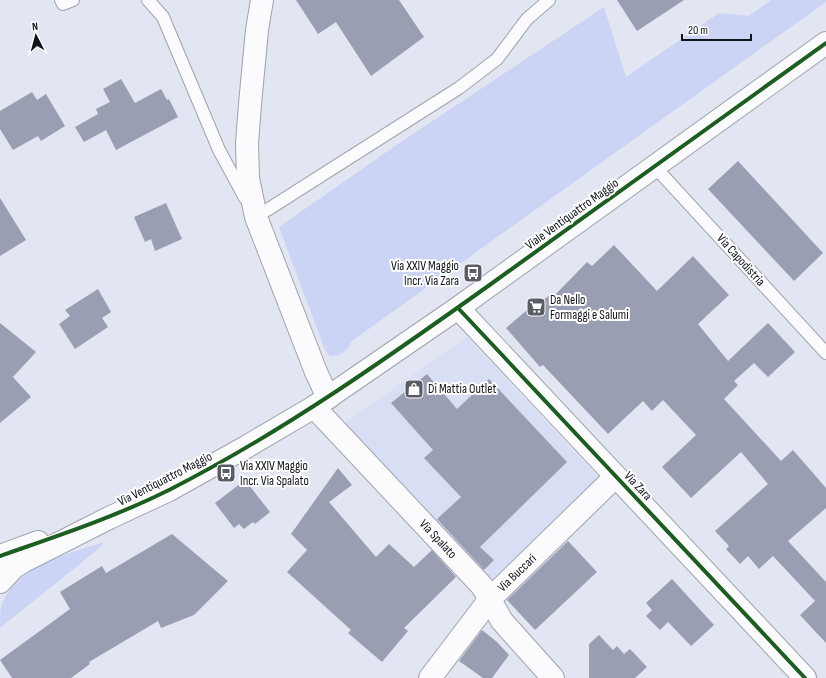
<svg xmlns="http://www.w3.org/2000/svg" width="826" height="678" viewBox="0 0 826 678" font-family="'Sofia Sans Condensed',sans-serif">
<rect width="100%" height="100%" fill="#e2e6f2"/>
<polygon fill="#d8def4" points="467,337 600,479 491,583 343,424"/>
<g fill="#cbd4f4">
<path d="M771,0h55v2l-474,339c-5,10 -10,15 -22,15l-5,-6 -46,-123 116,-81 209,-139 22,70 93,-64 30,3z"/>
<path d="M103,542l-1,4 -102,82c0,-7 0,-15 1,-22 15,-41 65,-51 102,-64z"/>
</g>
<g fill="#9a9eb3">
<polygon points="296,0 399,0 424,37 371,76 336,22 318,34"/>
<polygon points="617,0 684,0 637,31"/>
<polygon points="121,79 135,103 161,89 167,100 169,99 178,117 116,150 106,130 84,142 75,127 98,114 96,109 110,102 103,89"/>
<polygon points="32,92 37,100 46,94 65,126 41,141 38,136 13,150 0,129 0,111"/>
<polygon points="738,161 823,253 794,281 708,189"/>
<polygon points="0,198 26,240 0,256"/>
<polygon points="166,203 182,239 155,251 151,239 145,242 134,217"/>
<polygon points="614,245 657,291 693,256 729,295 698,324 728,361 768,323 795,352 768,377 754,363 734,381 738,385 724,399 781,461 793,450 826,488 826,508 788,541 826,582 826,643 800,615 815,601 773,556 759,569 748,556 740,564 726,549 729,546 715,531 768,484 741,452 691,498 662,467 696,435 663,400 652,411 643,401 608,434 543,365 540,367 506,328 527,310 529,312 552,293 554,296 587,262 592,266"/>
<polygon points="98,289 111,312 102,318 108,327 75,349 59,324 70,316 65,310"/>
<polygon points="0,323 36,352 13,377 31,397 0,423"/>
<polygon points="427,374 457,409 489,379 567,462 480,547 494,560 484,570 437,519 461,497 424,458 433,450 391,403"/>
<polygon points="338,468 352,485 329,502 376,557 389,544 414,567 432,550 456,577 404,628 408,631 382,662 348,633 351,630 287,572 307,550 291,534"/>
<polygon points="245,480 270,512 255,524 253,522 244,529 239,524 234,528 215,503"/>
<polygon points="172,534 228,581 194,615 161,628 158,621 89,662 90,664 71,678 12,678 0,660 70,609 60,592 102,566 106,573"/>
<polygon points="568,541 597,572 535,630 507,600"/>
<polygon points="672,579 714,625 691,646 668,622 660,630 646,616 652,610 646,603"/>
<polygon points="482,630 497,642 509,655 492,678 483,678 459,661"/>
<polygon points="599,635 613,650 617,646 624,654 630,649 647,667 635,678 589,678 589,644"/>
</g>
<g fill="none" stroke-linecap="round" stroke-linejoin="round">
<defs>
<g id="lane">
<polyline points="61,0 63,4 73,0"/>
<polyline points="148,0 163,17 219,150 245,198"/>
<polyline points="655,167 826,353"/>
<polyline points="254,214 256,217 459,88 497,59 527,19 549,0"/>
</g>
<g id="street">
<polyline points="262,0 257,30 250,104 247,144 248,178 256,217 316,372 328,398"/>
<polyline points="458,308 805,678"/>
<polyline points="314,407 482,586 502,621 553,678"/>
<polyline points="430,678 490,599 615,477"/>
</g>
<g id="secondary">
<polyline points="0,556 38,542"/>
<polyline points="0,582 13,568 24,561 109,518 169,490 246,447 314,407 458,308 826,43"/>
</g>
</defs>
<use href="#lane" stroke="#a1a3ad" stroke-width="14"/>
<use href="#street" stroke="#a1a3ad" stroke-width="24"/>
<use href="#secondary" stroke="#a1a3ad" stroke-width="24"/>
<use href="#lane" stroke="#fbfbfd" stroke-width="12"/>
<use href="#street" stroke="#fbfbfd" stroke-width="22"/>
<use href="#secondary" stroke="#fbfbfd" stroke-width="22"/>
<defs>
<g id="cycleway">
<polyline points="458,308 805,678"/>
<path d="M0,556c57,-20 115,-39 169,-66 114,-58 218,-132 322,-206 112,-80 224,-160 335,-241"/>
</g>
</defs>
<use href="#cycleway" stroke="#fff" stroke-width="6"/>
<use href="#cycleway" stroke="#1b5e20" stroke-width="4"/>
</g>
<defs>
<symbol id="bus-square" viewBox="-11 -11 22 22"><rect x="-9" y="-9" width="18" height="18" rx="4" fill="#5a5d66" stroke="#fff"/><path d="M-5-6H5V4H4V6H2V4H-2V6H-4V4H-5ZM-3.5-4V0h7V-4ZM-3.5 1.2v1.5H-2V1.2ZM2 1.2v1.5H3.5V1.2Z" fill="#fff"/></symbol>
<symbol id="supermarket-square" viewBox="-11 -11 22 22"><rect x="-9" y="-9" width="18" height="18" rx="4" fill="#5a5d66" stroke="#fff"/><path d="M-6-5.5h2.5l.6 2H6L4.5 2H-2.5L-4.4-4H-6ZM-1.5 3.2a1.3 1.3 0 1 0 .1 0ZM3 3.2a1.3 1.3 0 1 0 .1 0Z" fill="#fff"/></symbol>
<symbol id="shop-square" viewBox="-11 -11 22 22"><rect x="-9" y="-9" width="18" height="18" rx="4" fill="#5a5d66" stroke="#fff"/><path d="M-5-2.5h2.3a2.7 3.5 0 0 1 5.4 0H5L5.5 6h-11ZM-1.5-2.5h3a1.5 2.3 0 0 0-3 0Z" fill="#fff"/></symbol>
</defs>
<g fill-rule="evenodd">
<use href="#bus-square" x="462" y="262" width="22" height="22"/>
<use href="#supermarket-square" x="525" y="296" width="22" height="22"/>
<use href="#shop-square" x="403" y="378" width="22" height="22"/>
<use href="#bus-square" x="215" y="462" width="22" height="22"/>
</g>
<g text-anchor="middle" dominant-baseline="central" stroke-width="4" stroke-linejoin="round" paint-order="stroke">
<g font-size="13" fill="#11131a" stroke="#fff">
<text transform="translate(572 214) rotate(-36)">Viale Ventiquattro Maggio</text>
<text transform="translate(741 260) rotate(48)">Via Capodistria</text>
<text transform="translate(165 479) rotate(-27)">Via Ventiquattro Maggio</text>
<text transform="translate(638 486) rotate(47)">Via Zara</text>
<text transform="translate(438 539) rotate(47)">Via Spalato</text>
<text transform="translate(517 573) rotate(-44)">Via Buccari</text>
</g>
<g font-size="13" fill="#11131a" stroke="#fff" text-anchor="start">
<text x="459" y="266" text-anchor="end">Via XXIV Maggio<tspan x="459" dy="15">Incr. Via Zara</tspan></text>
<text x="550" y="300">Da Nello<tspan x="550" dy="15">Formaggi e Salumi</tspan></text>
<text x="428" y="389">Di Mattia Outlet</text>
<text x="240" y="466">Via XXIV Maggio<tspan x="240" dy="15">Incr. Via Spalato</tspan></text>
</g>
</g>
<g transform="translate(36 36) rotate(354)" stroke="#ffffff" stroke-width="3" paint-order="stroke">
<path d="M0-3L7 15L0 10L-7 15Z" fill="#11131a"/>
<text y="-6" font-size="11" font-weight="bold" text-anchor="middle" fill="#11131a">N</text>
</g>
<path d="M682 34v6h69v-6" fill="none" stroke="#11131a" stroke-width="2"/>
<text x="688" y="34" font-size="12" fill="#11131a" stroke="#ffffff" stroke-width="3" paint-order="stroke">20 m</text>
</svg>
